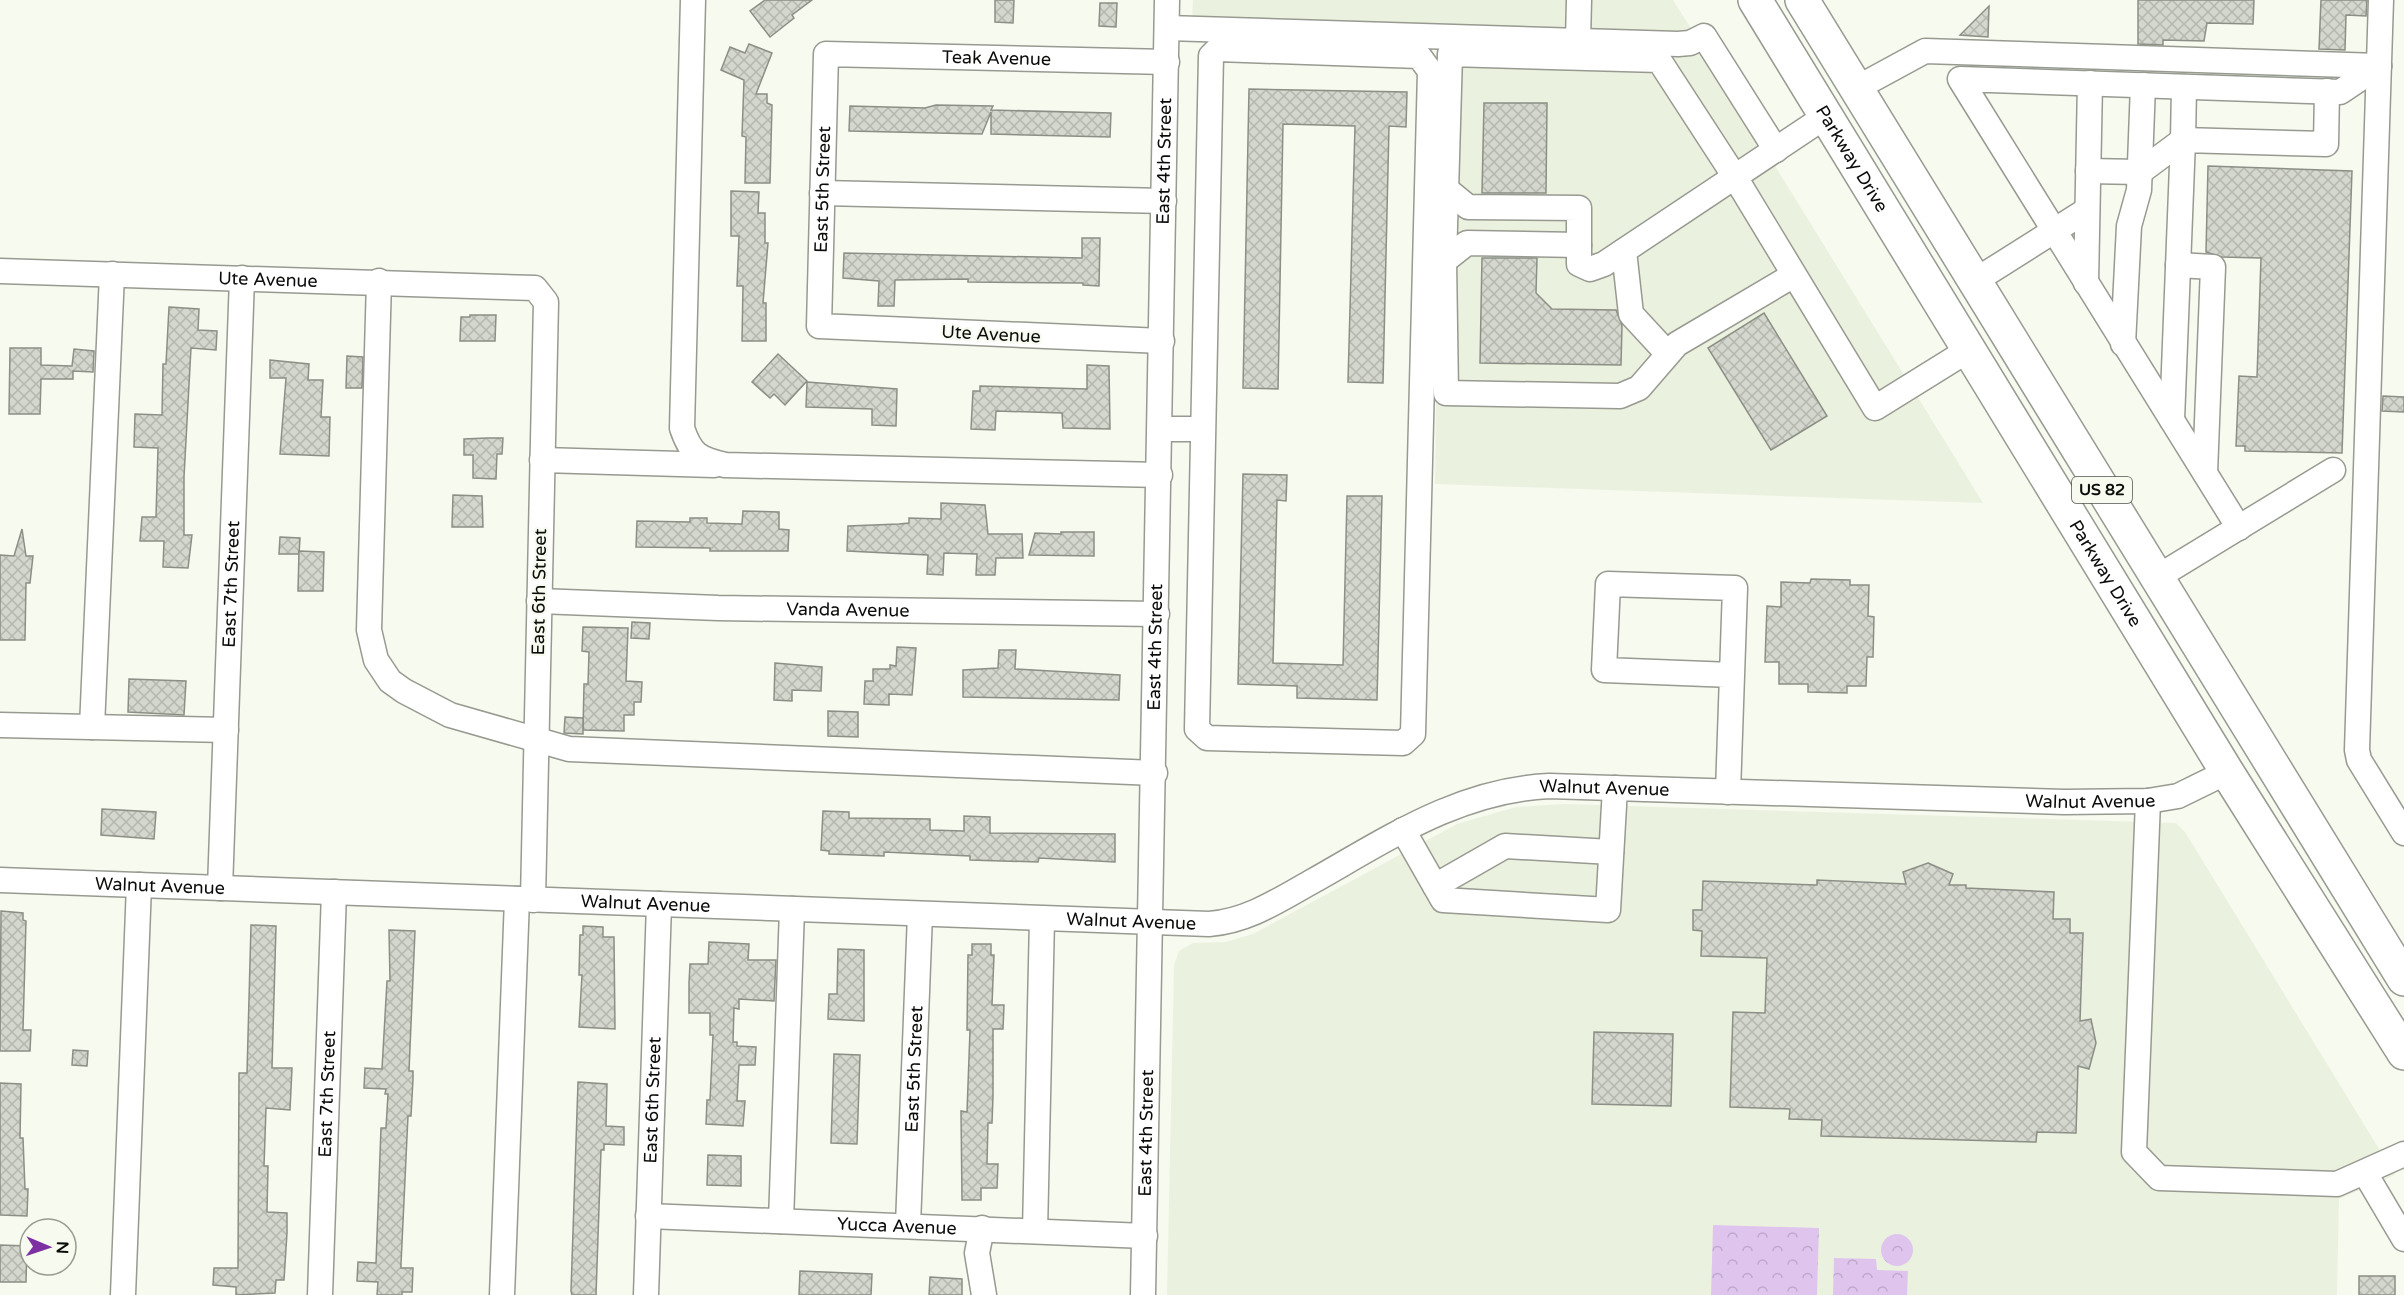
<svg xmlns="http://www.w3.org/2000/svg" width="2404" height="1295" viewBox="0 0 2404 1295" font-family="'Varela Round',sans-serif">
<defs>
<pattern id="park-crowns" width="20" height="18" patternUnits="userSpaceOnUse" patternTransform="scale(1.5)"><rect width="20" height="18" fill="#dfc5ee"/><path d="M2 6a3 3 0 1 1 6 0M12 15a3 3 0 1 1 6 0" fill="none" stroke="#bea8cb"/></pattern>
<pattern id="building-cross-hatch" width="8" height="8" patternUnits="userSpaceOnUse" patternTransform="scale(1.5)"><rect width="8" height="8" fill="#d4d7cd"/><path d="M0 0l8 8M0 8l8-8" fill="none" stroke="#b5b7af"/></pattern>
</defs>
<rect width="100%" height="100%" fill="#f7faef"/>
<g fill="#ebf1df">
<polygon points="1193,0 1673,0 1692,30 1688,36 1192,20"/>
<polygon points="1441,43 1697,49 1706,54 1983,503 1435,484"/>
<polygon points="1564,804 2176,823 2185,832 2395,1175 2339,1199 2337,1295 1167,1295 1174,965 1179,951 1193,943 1226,942 1253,934 1457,824 1516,807"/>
</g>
<g fill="url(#park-crowns)">
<polygon points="1713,1225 1819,1228 1817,1295 1711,1295"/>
<circle cx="1897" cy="1250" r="16"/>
<polygon points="1834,1258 1876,1259 1877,1270 1908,1271 1907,1295 1833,1295"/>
</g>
<g fill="url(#building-cross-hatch)" stroke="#8b8f85" stroke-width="1.5">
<polygon points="765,0 812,0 792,15 794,18 770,37 750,11"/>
<polygon points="995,0 1014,0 1013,23 995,22"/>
<polygon points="2138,0 2254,0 2253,24 2207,23 2204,41 2163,40 2163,45 2138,44"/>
<polygon points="2321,0 2367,0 2366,16 2346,15 2345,50 2319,49"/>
<polygon points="1100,3 1117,3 1116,27 1099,26"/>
<polygon points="1989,6 1988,37 1960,35"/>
<polygon points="749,44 772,53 756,94 767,94 767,103 772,105 770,183 745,183 746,137 742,136 744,80 721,70 730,47 745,53"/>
<polygon points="1249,89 1407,92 1406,127 1389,126 1383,383 1348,382 1355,126 1283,124 1278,389 1243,388"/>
<polygon points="1484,103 1547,103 1546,193 1482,193"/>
<polygon points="936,105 993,106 991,110 1111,113 1110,137 991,134 991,112 982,134 849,131 850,106 925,108"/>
<polygon points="2208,166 2352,171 2342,453 2245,451 2245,446 2236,446 2239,376 2257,377 2261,258 2222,257 2206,252"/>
<polygon points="731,191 759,192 758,213 765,213 765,243 768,243 763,303 766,303 766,341 742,341 743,286 737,286 739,236 731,236"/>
<polygon points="1082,238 1100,238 1099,286 1083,285 1083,283 968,282 968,279 895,280 894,306 878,306 879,281 843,278 844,253 1082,258"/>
<polygon points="1482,258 1537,258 1536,293 1552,309 1616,310 1622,325 1621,365 1480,363"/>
<polygon points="169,307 199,309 198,330 217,331 216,350 191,348 184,477 184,535 192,535 188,568 163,567 164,541 140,541 142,517 156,517 158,448 134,447 135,414 162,415 163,364 166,364"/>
<polygon points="1764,313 1827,416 1771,450 1708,348"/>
<polygon points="470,315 496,315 495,341 460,341 461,317 470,317"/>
<polygon points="10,348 41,348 41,365 72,366 74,349 94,351 93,372 73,371 73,379 41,379 40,414 9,414"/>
<polygon points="778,354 807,381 785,405 774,394 770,398 752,382"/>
<polygon points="347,356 363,357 362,388 346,388"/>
<polygon points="270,360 309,364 308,380 323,380 321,417 330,417 329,456 280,454 286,378 270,378"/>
<polygon points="1087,365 1109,366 1110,429 1063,428 1062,413 996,411 995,430 971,429 973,391 980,391 980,386 1087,389"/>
<polygon points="807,382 897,389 896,426 872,425 872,409 806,407"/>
<polygon points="2383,396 2404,397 2404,412 2382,411"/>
<polygon points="487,438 503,438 502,454 497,454 496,479 473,478 473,455 464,455 464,439"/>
<polygon points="1243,474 1287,475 1286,501 1277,500 1273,663 1343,665 1347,496 1382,496 1377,700 1297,698 1297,686 1238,684"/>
<polygon points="453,495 482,496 483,527 452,527"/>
<polygon points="941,503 985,505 988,534 1022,534 1023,558 996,558 995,575 976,575 977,554 944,553 943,575 927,574 928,555 847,551 848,526 899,524 909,523 909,518 941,519"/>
<polygon points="743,511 779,512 779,529 789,530 788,551 710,551 710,548 636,547 637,521 690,522 690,518 707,518 707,523 742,524"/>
<polygon points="22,529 26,556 33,556 30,583 26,583 25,640 0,640 0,555 14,556"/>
<polygon points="1061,532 1094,532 1094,556 1029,555 1035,533 1061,534"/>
<polygon points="280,537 300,538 299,554 279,554"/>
<polygon points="299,551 324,552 323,591 298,591"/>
<polygon points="1811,579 1850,580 1850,585 1869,585 1868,616 1874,617 1873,657 1867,657 1866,686 1847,686 1847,693 1808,692 1808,684 1779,684 1779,662 1765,662 1767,606 1781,607 1781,582 1810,583"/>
<polygon points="632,622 650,623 649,639 631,638"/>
<polygon points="583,627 628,628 626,681 642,682 641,702 634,702 634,715 624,715 624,731 583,730 584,684 588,684 589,652 582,651"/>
<polygon points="897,647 916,648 912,695 889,694 889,705 864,704 865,681 873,681 873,669 890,669 890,665 896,666"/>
<polygon points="999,650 1016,650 1015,669 1120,675 1119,700 963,697 963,670 998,668"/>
<polygon points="775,663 822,667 821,691 792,690 792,701 774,700"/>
<polygon points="129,679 186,681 184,715 128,712"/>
<polygon points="828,711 858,712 858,737 828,736"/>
<polygon points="565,717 583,718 583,734 564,733"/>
<polygon points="102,809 156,812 154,839 101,835"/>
<polygon points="823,811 849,812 849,818 930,819 930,830 964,831 964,816 990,817 990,833 1115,834 1115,862 1039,858 1038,862 970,860 970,856 884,852 884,856 829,854 829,851 821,850"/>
<polygon points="1928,863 1953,874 1949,885 1966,885 1966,888 2054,892 2053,919 2070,919 2070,933 2083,933 2080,1021 2091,1019 2096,1043 2089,1069 2078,1066 2076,1133 2037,1132 2036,1142 1821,1136 1822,1120 1789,1119 1790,1109 1730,1107 1733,1012 1765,1013 1767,958 1701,956 1702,931 1693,930 1693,910 1702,910 1703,881 1817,885 1817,880 1906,884 1903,872"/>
<polygon points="1,911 23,913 23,920 26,921 23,1030 31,1030 30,1051 0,1051"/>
<polygon points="251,925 276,926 272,1068 292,1068 290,1110 266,1108 264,1166 268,1166 267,1212 287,1213 287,1233 284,1280 276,1280 275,1293 236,1295 236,1287 213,1285 214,1268 238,1268 239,1073 247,1073"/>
<polygon points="583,926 603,927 603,937 614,937 615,1029 579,1027 582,975 579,975 580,935 583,935"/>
<polygon points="389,930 415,931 409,1071 413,1071 413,1079 411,1116 408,1116 401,1264 401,1268 413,1268 412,1292 402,1292 402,1295 377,1295 378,1282 357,1281 358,1262 376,1263 381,1128 386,1128 388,1094 385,1094 386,1089 364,1088 365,1068 382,1069 387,981 390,981"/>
<polygon points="709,942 749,944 748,960 776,960 774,1001 739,999 739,1009 734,1008 733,1042 737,1042 737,1046 756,1047 755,1065 739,1065 737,1101 745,1101 743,1126 706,1124 707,1100 710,1100 713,1035 710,1035 710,1013 689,1013 689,983 690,964 708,964"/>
<polygon points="972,944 991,944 991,955 994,955 992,1005 1004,1005 1003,1029 993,1029 993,1096 992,1123 988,1123 987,1164 998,1164 997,1188 981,1188 981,1200 962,1200 961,1111 967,1112 970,1030 967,1030 968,955 972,955"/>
<polygon points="838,949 864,950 864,1021 828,1019 829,994 837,994"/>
<polygon points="1594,1032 1673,1034 1671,1106 1592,1104"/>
<polygon points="73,1050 88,1051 87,1066 72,1065"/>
<polygon points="834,1054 860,1055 857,1144 831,1143"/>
<polygon points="578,1082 607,1084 606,1126 624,1127 624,1145 604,1144 604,1150 601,1150 596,1295 572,1295 571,1291"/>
<polygon points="0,1083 21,1084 20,1138 23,1138 25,1189 28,1189 27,1216 0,1215"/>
<polygon points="708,1155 741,1156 741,1186 707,1185"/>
<polygon points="0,1245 27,1246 26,1282 0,1282"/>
<polygon points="800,1271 872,1274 871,1295 799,1295"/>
<rect x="2359" y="1276" width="36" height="19"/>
<polygon points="930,1277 962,1279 962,1295 929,1295"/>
</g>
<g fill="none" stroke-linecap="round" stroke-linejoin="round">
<defs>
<g id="minor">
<path d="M693,0l-11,428c9,27 17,31 43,37l435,10"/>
<polyline points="2381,0 2357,750 2359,760 2404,833"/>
<polyline points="1167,28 1678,44 1690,43 1704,36 1776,150"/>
<polyline points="1578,41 1579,0"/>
<polygon points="1218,49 1419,56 1430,71 1413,734 1403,743 1207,738 1197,729 1211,56"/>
<polyline points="1855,89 1925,51 2379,66"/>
<polyline points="2088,171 2140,172 2183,140 2184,87"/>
<polyline points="1446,189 1468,207 1579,208 1579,264 1590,269 1604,264 1826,116"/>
<polyline points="822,193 1164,201"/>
<polyline points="1624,251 1631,314 1667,353"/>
<polyline points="1444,261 1467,243 1579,245"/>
<polyline points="2178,265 2213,267 2205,473"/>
<path id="s1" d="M0,271l535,17 11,14 -13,598"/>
<polyline points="1794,275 1677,344 1639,388 1620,396 1446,393 1444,261 1450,54 1659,60 1735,177 1875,408 1970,349"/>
<polyline points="379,281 369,630 376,660 390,681 404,691 450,715 569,749 1155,773"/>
<polyline points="1973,282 2087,210"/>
<polyline points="2086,283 2090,83"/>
<path id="s2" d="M1162,341l-343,-15 7,-272 341,8"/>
<polyline points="2123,344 2129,226 2139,190 2143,85"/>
<polyline points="2172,420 2183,140 2326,144 2327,91"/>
<polyline points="1161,429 1202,429"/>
<polyline points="542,460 714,465"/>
<polyline points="2239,528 1960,79 2340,92 2379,66"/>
<polyline points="2156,578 2333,470"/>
<path id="s3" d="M539,601l179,7 439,6"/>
<polyline points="0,725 226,730"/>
<polyline points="92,727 112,274"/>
<polyline points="1728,792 1735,588 1608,584 1604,670 1732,675"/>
<polyline points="2148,801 2134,1152 2159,1178 2337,1184 2404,1154"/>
<polyline points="1403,830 1443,900 1608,910 1615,788"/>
<path id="s4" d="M0,880l1209,44c39,-3 70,-24 104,-43 76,-43 147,-91 236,-95l515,16 84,-1 30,-5 49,-24"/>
<polyline points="1435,886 1505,846 1611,852"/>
<path id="s5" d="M220,888l22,-610"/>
<polyline points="2365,1173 2404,1239"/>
<path id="s6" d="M648,1216l497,20"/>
<polyline points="781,1221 792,909"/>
<path id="s7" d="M908,1225l12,-311"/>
<polyline points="982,1228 977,1253 984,1295"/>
<polyline points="1035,1231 1042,919"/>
<polyline points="123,1295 139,885"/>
<path id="s8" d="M320,1295l14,-403"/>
<polyline points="502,1295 517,899"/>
<path id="s9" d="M646,1295l13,-391"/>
<path id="s10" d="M1143,1295l24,-1295"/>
</g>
<g id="highway">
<path id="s11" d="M1755,0l472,772 177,281"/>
<polyline points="1802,0 2404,979"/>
</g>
</defs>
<use href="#minor" stroke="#979a90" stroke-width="27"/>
<use href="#highway" stroke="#979a90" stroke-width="36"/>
<use href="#minor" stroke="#fff" stroke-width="24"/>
<use href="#highway" stroke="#fff" stroke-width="33"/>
</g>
<g text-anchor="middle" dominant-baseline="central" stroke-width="4.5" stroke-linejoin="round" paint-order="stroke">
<rect fill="#f7faef" stroke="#52534e" stroke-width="1.5" x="2072" y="477" width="60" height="26" rx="4.5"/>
<g font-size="16" font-weight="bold" fill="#0b0c09">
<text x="2102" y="490">US 82</text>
</g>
<g font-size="18" fill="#0b0c09" stroke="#f7faef">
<text stroke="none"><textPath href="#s2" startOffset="786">Teak Avenue</textPath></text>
<text stroke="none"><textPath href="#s11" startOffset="186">Parkway Drive</textPath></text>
<text stroke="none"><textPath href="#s10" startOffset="1134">East 4th Street</textPath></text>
<text stroke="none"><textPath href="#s2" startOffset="480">East 5th Street</textPath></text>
<text stroke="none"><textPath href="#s1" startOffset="268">Ute Avenue</textPath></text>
<text transform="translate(991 334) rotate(3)">Ute Avenue</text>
<text stroke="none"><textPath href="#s11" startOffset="672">Parkway Drive</textPath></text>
<text stroke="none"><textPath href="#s5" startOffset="304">East 7th Street</textPath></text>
<text transform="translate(539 592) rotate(-89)">East 6th Street</text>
<text stroke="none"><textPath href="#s3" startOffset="309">Vanda Avenue</textPath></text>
<text stroke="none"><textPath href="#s10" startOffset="648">East 4th Street</textPath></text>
<text stroke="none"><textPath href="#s4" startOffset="1636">Walnut Avenue</textPath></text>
<text stroke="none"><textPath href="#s4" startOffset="2122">Walnut Avenue</textPath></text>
<text stroke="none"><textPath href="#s4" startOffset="160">Walnut Avenue</textPath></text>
<text stroke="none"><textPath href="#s4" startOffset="646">Walnut Avenue</textPath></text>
<text stroke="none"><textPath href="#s4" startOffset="1132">Walnut Avenue</textPath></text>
<text stroke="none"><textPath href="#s7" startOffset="156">East 5th Street</textPath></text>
<text stroke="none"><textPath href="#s8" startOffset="201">East 7th Street</textPath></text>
<text stroke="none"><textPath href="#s9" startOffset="195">East 6th Street</textPath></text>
<text stroke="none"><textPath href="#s10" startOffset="162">East 4th Street</textPath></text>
<text stroke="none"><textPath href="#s6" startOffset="249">Yucca Avenue</textPath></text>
</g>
</g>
<g transform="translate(48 1247) rotate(92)"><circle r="28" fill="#f7faef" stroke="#999b93" stroke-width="1.5"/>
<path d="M0-4.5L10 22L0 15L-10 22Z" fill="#7d30a2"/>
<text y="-9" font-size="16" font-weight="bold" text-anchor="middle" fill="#0b0c09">N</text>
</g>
</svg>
